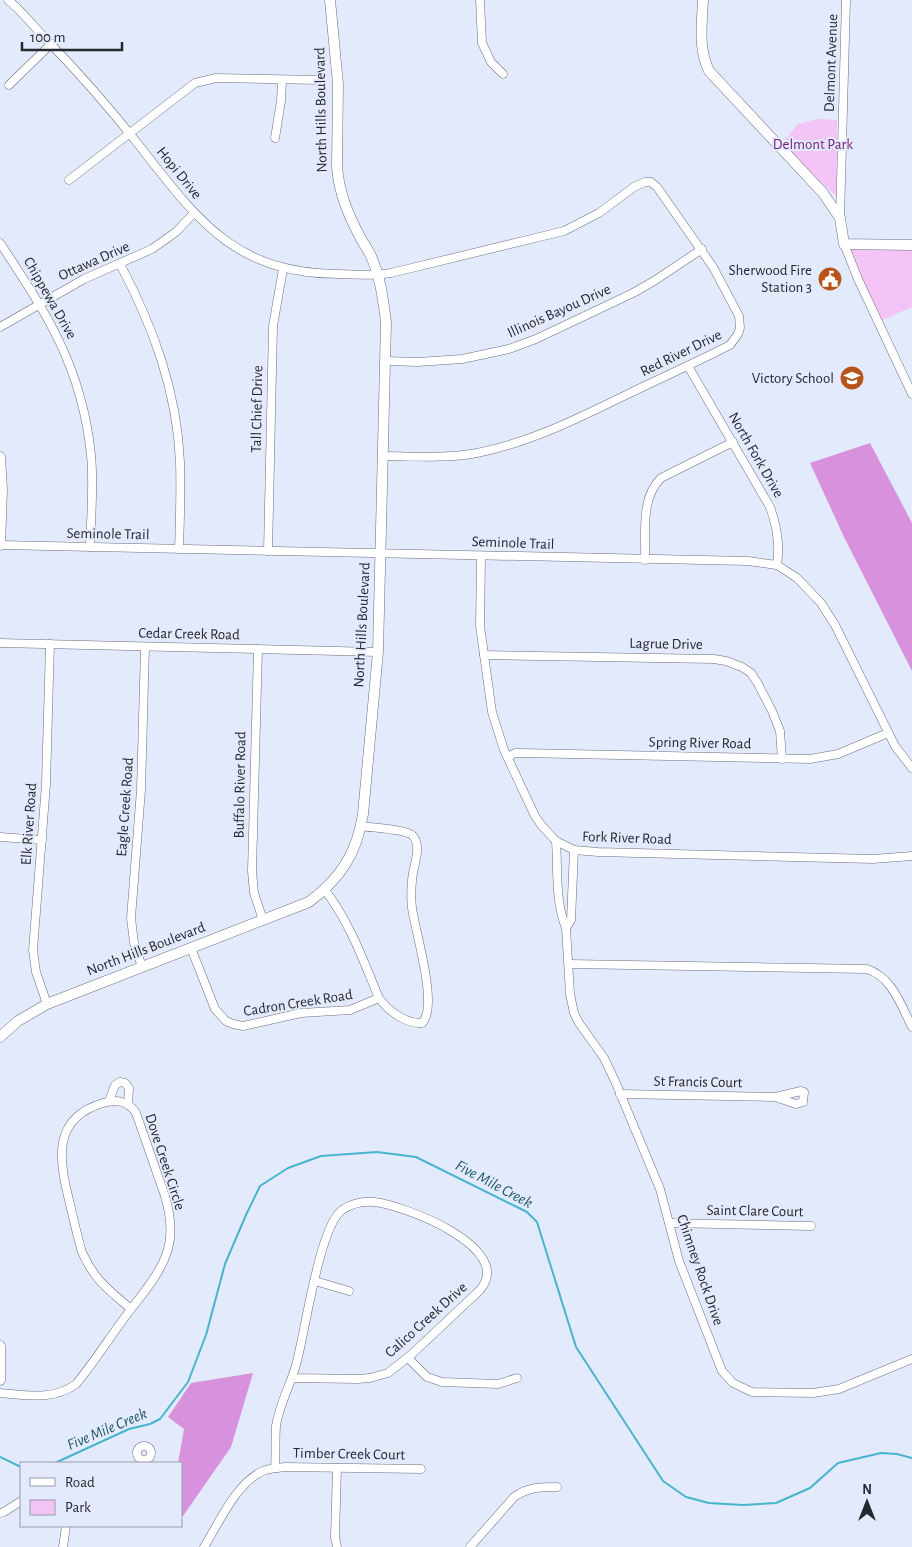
<svg xmlns="http://www.w3.org/2000/svg" width="912" height="1547" viewBox="0 0 912 1547" font-family="'Alegreya Sans',sans-serif">
<rect width="100%" height="100%" fill="#e3eafc"/>
<g fill="#f4c4f7">
<polygon points="817,119 837,120 836,196 781,145 798,124"/>
<polygon points="844,244 912,245 912,307 878,322"/>
</g>
<g fill="#d892dd">
<polygon points="870,443 912,523 912,671 844,537 810,463"/>
<polygon points="253,1373 231,1447 183,1516 181,1515 181,1463 178,1463 184,1429 168,1417 191,1383"/>
</g>
<g fill="none" stroke-linecap="round" stroke-linejoin="round">
<g stroke="#48b4cd" stroke-width="2">
<polyline points="0,1457 21,1467"/>
<polyline points="55,1463 129,1429 150,1424 160,1419 188,1382 206,1335 225,1264 246,1215 260,1186 288,1168 321,1156 377,1152 416,1157 527,1212 537,1222 576,1347 663,1481 686,1497 709,1503 743,1505 776,1503 810,1488 838,1463 881,1453 897,1454 912,1458"/>
</g>
<defs>
<g id="minor">
<path d="M8,0c14,11 25,26 37,38 33,34 64,69 93,106 59,75 95,129 200,130 18,1 36,2 53,-1l173,-42 35,-18 35,-26 11,-5h6l6,5 56,80 26,49 1,12 -2,6 -8,11c-33,17 -67,32 -100,48 -49,24 -98,49 -153,60 -31,6 -63,3 -95,3"/>
<polyline points="480,0 482,43 491,62 503,74"/>
<polyline points="9,85 51,44"/>
<polyline points="275,138 281,101 282,80"/>
<polyline points="69,180 195,83 216,78 321,80"/>
<polyline points="840,218 846,0"/>
<path d="M0,243c47,71 82,124 91,212 3,30 0,62 -1,92"/>
<polyline points="844,244 858,279 912,394"/>
<path d="M120,264c33,62 57,127 60,198 1,29 0,58 -1,87"/>
<polyline points="0,327 84,279 152,249 176,232 194,213"/>
<polyline points="385,361 418,362 462,359 509,349 536,339 633,293 654,281 702,249"/>
<path d="M688,366l82,141c7,19 10,38 7,58"/>
<polyline points="0,545 748,561 777,565 797,578 821,603 835,625 895,746 912,768"/>
<polyline points="268,551 273,326 283,269"/>
<polyline points="481,556 480,626 492,712 504,750 535,816 542,826 556,841 574,850 598,852 873,859 912,856"/>
<path d="M645,560c1,-27 -5,-61 16,-82l72,-36"/>
<polyline points="0,643 378,652"/>
<polyline points="258,649 252,871 254,893 263,920"/>
<polyline points="484,655 714,659 726,661 742,667 751,673 758,684 772,711 780,731 782,759"/>
<polyline points="508,757 515,753 521,753 810,759 838,754 888,733"/>
<polyline points="0,837 42,840"/>
<path d="M556,841c2,28 -1,61 10,87l4,66 4,19 5,10 25,35 11,23 45,108 19,72 43,110 11,12 19,9 61,1 26,-4 73,-30"/>
<path d="M325,890c25,33 38,70 54,108"/>
<polyline points="566,928 571,920 574,850"/>
<path d="M191,948l24,61 11,12 7,3 10,2 58,-13 49,-3 29,-12c9,13 27,26 43,25 17,-16 -7,-92 -10,-115 -1,-9 -1,-18 0,-27 0,-12 11,-34 1,-45 -6,-7 -41,-8 -52,-10"/>
<path d="M569,964l298,5c25,8 34,36 45,58"/>
<polyline points="142,967 134,943 131,918 141,790 145,647"/>
<polyline points="47,1004 36,972 33,950 46,784 50,644"/>
<polyline points="620,1094 775,1097 801,1091 804,1092 803,1102 796,1104 775,1097"/>
<polyline points="109,1101 115,1085 120,1082 125,1083 129,1088 128,1105"/>
<polyline points="669,1223 811,1226"/>
<polyline points="315,1281 349,1291"/>
<polyline points="408,1358 427,1377 442,1382 498,1384 517,1378"/>
<path d="M0,1393c26,2 53,8 76,-9 21,-25 38,-54 59,-80 13,-17 27,-34 33,-55 5,-18 2,-36 -3,-53l-29,-83c-7,-12 -20,-14 -33,-10 -50,15 -45,55 -34,97 4,17 8,35 13,52 12,28 27,38 49,57"/>
<circle cx="144" cy="1453" r="7"/>
<path d="M275,1468c1,-14 0,-28 1,-42 3,-21 14,-40 20,-61 9,-31 23,-138 46,-155 9,-6 21,-9 32,-8 30,3 142,46 106,88l-68,64 -24,19 -18,5 -12,1 -66,-1"/>
<polyline points="337,1468 335,1537 337,1547"/>
<polyline points="0,1513 4,1512 21,1501"/>
<polyline points="63,1547 66,1526"/>
<path d="M204,1547c15,-24 32,-64 59,-76 7,-3 15,-3 22,-4l136,2"/>
<path d="M470,1547l44,-50c14,-10 26,-10 43,-10"/>
</g>
<g id="tertiary">
<path d="M703,0c-1,24 -5,48 6,71l114,122 17,25 4,26 68,1"/>
<polyline points="0,457 2,490 0,545"/>
<path d="M0,1037l18,-16 29,-17 262,-102c32,-24 48,-49 54,-88l15,-162 8,-330c-3,-24 -6,-47 -16,-68 -3,-6 -7,-11 -10,-17 -12,-23 -21,-44 -23,-70l1,-83 -8,-84"/>
<polyline points="0,1346 0,1380"/>
</g>
</defs>
<use href="#minor" stroke="#686e7e" stroke-width="9"/>
<use href="#tertiary" stroke="#686e7e" stroke-width="11"/>
<use href="#minor" stroke="#fff" stroke-width="8"/>
<use href="#tertiary" stroke="#fff" stroke-width="10"/>
</g>
<defs>
<symbol id="civic-disc" viewBox="-11 -11 22 22"><circle r="9.5" fill="#b7541b" stroke="#e3eafc"/><path d="M-.6-6.5H3V-4.5H.6V-3L4-1V1h2V6H-6V1h2V-1L-.6-3ZM-1.2 2.5V6h2.4V2.5Z" fill="#fff"/></symbol>
<symbol id="school-disc" viewBox="-11 -11 22 22"><circle r="9.5" fill="#b7541b" stroke="#e3eafc"/><path d="M0-5L7-2L0 1L-7-2ZM-4 1L0 2.5L4 1V4Q0 6-4 4Z" fill="#fff"/></symbol>
</defs>
<g fill-rule="evenodd">
<use href="#civic-disc" x="816" y="265" width="28" height="28"/>
<use href="#school-disc" x="838" y="364" width="28" height="28"/>
</g>
<g text-anchor="middle" dominant-baseline="central" stroke-width="4" stroke-linejoin="round" paint-order="stroke">
<g font-size="15" fill="#26282f" stroke="#e3eafc">
<text transform="translate(831 63) rotate(-88)">Delmont Avenue</text>
<text transform="translate(321 110) rotate(-91)">North Hills Boulevard</text>
<text transform="translate(179 173) rotate(51)">Hopi Drive</text>
<text transform="translate(94 261) rotate(-24)">Ottawa Drive</text>
<text transform="translate(50 298) rotate(60)">Chippewa Drive</text>
<text transform="translate(559 311) rotate(-24)">Illinois Bayou Drive</text>
<text transform="translate(681 353) rotate(-26)">Red River Drive</text>
<text transform="translate(257 409) rotate(-89)">Tall Chief Drive</text>
<text transform="translate(756 455) rotate(60)">North Fork Drive</text>
<text transform="translate(108 534) rotate(1)">Seminole Trail</text>
<text transform="translate(513 543) rotate(2)">Seminole Trail</text>
<text transform="translate(362 625) rotate(-87)">North Hills Boulevard</text>
<text transform="translate(189 634) rotate(1)">Cedar Creek Road</text>
<text transform="translate(666 644) rotate(1)">Lagrue Drive</text>
<text transform="translate(700 743) rotate(1)">Spring River Road</text>
<text transform="translate(240 785) rotate(-89)">Buffalo River Road</text>
<text transform="translate(125 807) rotate(-86)">Eagle Creek Road</text>
<text transform="translate(29 824) rotate(-86)">Elk River Road</text>
<text transform="translate(627 838) rotate(2)">Fork River Road</text>
<text transform="translate(146 949) rotate(-21)">North Hills Boulevard</text>
<text transform="translate(298 1003) rotate(-9)">Cadron Creek Road</text>
<text transform="translate(698 1082) rotate(1)">St Francis Court</text>
<text transform="translate(165 1162) rotate(72)">Dove Creek Circle</text>
<text transform="translate(755 1211) rotate(1)">Saint Clare Court</text>
<text transform="translate(700 1270) rotate(71)">Chimney Rock Drive</text>
<text transform="translate(426 1320) rotate(-42)">Calico Creek Drive</text>
<text transform="translate(349 1454) rotate(1)">Timber Creek Court</text>
</g>
<g font-size="15" fill="#711d78" stroke="#e3eafc">
<text x="813" y="144">Delmont Park</text>
</g>
<g font-size="15" fill="#26282f" stroke="#e3eafc" text-anchor="end">
<text x="812" y="270">Sherwood Fire<tspan x="812" dy="17">Station 3</tspan></text>
<text x="834" y="378">Victory School</text>
</g>
<g font-size="16" font-style="italic" fill="#1c5765" stroke="#e3eafc">
<text transform="translate(494 1184) rotate(28)">Five Mile Creek</text>
<text transform="translate(107 1429) rotate(-23)">Five Mile Creek</text>
</g>
</g>
<rect x="20" y="1462" width="162" height="65" fill="#e3eafc" stroke="#979caa"/>
<rect x="30" y="1478" width="25" height="8" fill="#ffffff" stroke="#979caa"/>
<text x="65" y="1487" font-size="15" fill="#26282f">Road</text>
<rect x="30" y="1500" width="25" height="15" fill="#f4c4f7" stroke="#979caa"/>
<text x="65" y="1512" font-size="15" fill="#26282f">Park</text>
<g transform="translate(867 1502)" stroke="#e3eafc" stroke-width="4" paint-order="stroke">
<path d="M0-4L9 19L0 12L-9 19Z" fill="#26282f"/>
<text y="-8" font-size="14" font-weight="bold" text-anchor="middle" fill="#26282f">N</text>
</g>
<path d="M22 42v8h100v-8" fill="none" stroke="#26282f" stroke-width="2.5"/>
<text x="30" y="42" font-size="15" fill="#26282f" stroke="#e3eafc" stroke-width="4" paint-order="stroke">100 m</text>
</svg>
